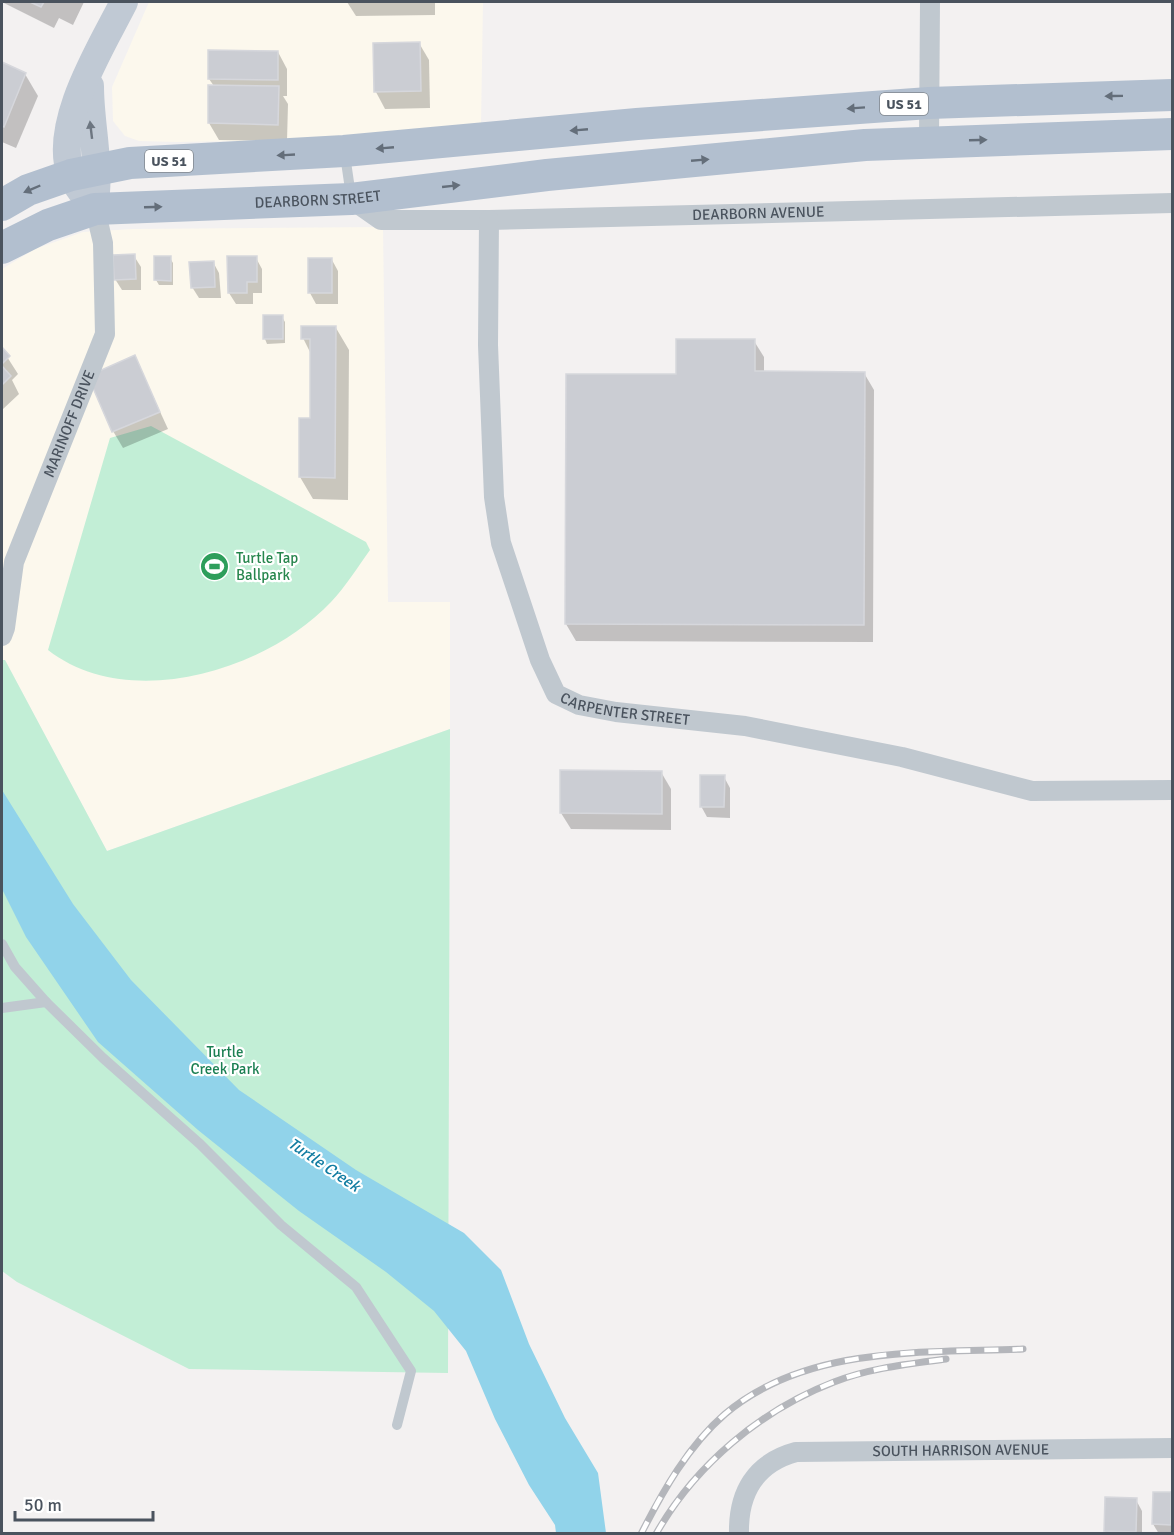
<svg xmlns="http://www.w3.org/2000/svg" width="1174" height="1535" viewBox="0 0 1174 1535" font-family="Signika,sans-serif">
<rect width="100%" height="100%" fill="#f3f1f1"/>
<g fill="#fcf8ed">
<polygon points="149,2 483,2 481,126 307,140 177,142 139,141 125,136 113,121 112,87"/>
<polygon points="383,227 388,602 450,602 450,729 107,851 5,660 2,660 2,269 35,249 83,232 133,229"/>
</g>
<g fill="#c2eed6">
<path d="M151,426l215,116 4,8c-13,18 -24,36 -39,52 -64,68 -202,111 -283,48l62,-212z"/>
<polygon points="2,660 5,660 107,851 450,729 448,1373 189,1369 17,1282 2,1271"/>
</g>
<polygon fill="#91d3ea" points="2,790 73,904 131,980 239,1090 356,1170 464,1233 501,1270 529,1344 565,1418 598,1473 606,1533 556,1533 555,1525 529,1485 495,1419 466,1351 434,1311 386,1272 299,1211 198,1130 98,1042 26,937 2,889"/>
<g fill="#0003">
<polygon points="2,2 84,2 73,25 59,18 54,28"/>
<polygon points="347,2 435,2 435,15 356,16"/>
<polygon points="419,43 429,60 430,108 385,109 376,92"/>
<polygon points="278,52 287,69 287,96 283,96 288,104 287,141 219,140 209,123 210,86 214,86 209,79"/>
<polygon points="2,64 25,74 38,96 16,148 2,142"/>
<polygon points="134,256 141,267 141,290 122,290 115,279"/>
<polygon points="170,258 173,263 173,285 159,285 156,280"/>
<polygon points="229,258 256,258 262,269 262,293 253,293 253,304 236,304 229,293"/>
<polygon points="332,260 338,271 338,304 316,304 310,293"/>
<polygon points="213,262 219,273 221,298 199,298 192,287"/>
<polygon points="282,317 285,322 285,343 267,344 265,339"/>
<polygon points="336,328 349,350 348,500 313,499 300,477 311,419 311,354 303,338"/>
<polygon points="754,341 764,357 764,373 864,373 874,390 873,642 576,641 566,624 677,376"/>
<polygon points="2,349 18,374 12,380 19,394 2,410"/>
<polygon points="135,357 168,429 123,448 113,431"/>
<polygon points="661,772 671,789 671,830 571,829 561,813"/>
<polygon points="724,777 730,788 730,818 707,817 701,806"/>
<polygon points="1170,1494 1172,1534 1159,1534 1153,1524"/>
<polygon points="1136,1500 1142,1511 1142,1534 1107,1534 1105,1531"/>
</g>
<g fill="#cbcdd3" stroke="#d6d7dc" stroke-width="1.5">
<polygon points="30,2 44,2 41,7"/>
<polygon points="420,42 421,91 374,92 373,43"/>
<polygon points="208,50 278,51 278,80 208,79"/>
<polygon points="2,62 26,73 4,127 2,126"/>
<polygon points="208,85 279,86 278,125 208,123"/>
<polygon points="135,254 136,279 114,280 113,255"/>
<polygon points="154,256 171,256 171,281 154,280"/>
<polygon points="227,256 257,256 257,282 247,282 247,293 228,293"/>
<rect x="308" y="258" width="24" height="35"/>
<polygon points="214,261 215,287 191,288 189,262"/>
<rect x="263" y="315" width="20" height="24"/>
<polygon points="301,326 336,326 335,478 299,477 299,418 310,418 310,339 301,339"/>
<polygon points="676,339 755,339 755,371 865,372 864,625 565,624 566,374 676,374"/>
<polygon points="2,347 10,356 2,364"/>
<polygon points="135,355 160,412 112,432 93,388 99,371"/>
<polygon points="2,366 11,376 2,385"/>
<polygon points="560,770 662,771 662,814 560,813"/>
<polygon points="700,775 725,775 724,807 700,807"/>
<polygon points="1153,1492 1171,1492 1171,1525 1152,1524"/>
<polygon points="1105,1497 1137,1498 1136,1532 1104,1531"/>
</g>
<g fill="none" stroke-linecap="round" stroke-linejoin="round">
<g stroke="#c0c8cf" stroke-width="10">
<polyline points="345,155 351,196"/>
<polyline points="2,944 15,967 46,1002 103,1058 200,1144 281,1225 356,1287 411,1371 397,1425"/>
<polyline points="2,1008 46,1002"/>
</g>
<g stroke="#c0c8cf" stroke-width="20">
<polyline points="929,141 930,2"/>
<path id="s1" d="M351,199l30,21h108l683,-17"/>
<path id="s2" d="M489,220l-1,125 6,152 7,46 39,117 16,34 23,11 37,7 129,14 157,31 130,34 140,-1"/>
<path id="s3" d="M2,636l3,-8 9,-66 91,-228 -2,-91 -8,-34"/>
<path id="s4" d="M739,1534c-1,-41 16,-71 57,-82l376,-4"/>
</g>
<g stroke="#c0c9d4" stroke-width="28">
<path d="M90,86c0,36 9,71 6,106"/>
<path d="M95,209c-7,-10 -20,-23 -24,-34 -19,-51 31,-129 53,-173"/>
</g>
<g stroke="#b2bfcf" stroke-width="32">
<polyline points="2,205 28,190 71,175 130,163 344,151 637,124 929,103 1172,95"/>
<path id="s5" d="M2,248l46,-23 47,-16 256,-10 196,-24 318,-30 307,-11"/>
</g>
<defs>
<g id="rail">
<path d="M641,1534c22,-43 47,-88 84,-120 82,-69 198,-61 298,-65"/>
<path d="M656,1534c39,-69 105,-124 178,-152 35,-14 75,-18 112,-23"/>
</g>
</defs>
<use href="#rail" stroke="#b4b6bb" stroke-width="7"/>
<use href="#rail" stroke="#fff" stroke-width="4.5" stroke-dasharray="14" stroke-linecap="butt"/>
</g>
<defs><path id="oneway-solid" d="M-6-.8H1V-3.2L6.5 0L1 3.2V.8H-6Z" transform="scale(1.5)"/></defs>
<g fill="#646e7a">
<use href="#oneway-solid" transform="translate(1114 96) rotate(179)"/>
<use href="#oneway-solid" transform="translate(856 108) rotate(176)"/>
<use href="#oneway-solid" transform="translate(579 130) rotate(175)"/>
<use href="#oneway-solid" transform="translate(978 140) rotate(-2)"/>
<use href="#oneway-solid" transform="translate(385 148) rotate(175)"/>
<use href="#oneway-solid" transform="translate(286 155) rotate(177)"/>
<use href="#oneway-solid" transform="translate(700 160) rotate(-5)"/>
<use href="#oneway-solid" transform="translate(451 186) rotate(-6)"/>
<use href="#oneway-solid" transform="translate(32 189) rotate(157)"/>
<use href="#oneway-solid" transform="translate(153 207) rotate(-2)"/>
</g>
<use fill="#6d7681" href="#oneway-solid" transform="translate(91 130) rotate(-97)"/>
<defs>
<symbol id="stadium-disc" viewBox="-11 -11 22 22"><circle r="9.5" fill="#2e9e5b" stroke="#fff"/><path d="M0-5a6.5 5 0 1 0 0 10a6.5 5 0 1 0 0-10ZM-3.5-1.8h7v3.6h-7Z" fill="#fff"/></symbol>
</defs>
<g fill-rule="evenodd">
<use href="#stadium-disc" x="198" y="550" width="33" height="33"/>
</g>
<g text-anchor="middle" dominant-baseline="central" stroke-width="4.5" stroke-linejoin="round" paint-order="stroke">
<g fill="#fff" stroke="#80878e" stroke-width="1.5">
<rect x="880" y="93" width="48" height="22" rx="4.5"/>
<rect x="145" y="150" width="48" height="22" rx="4.5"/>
</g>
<g font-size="14" font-weight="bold" fill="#4a535e">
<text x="904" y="104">US 51</text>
<text x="169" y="161">US 51</text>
</g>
<g font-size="15" fill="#4a535e" stroke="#fff">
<text stroke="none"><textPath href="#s5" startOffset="324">DEARBORN STREET</textPath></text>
<text stroke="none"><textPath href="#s1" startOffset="414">DEARBORN AVENUE</textPath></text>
<text stroke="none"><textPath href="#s3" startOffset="224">MARINOFF DRIVE</textPath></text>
<text stroke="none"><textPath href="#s2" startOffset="556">CARPENTER STREET</textPath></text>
<text stroke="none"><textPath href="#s4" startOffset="274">SOUTH HARRISON AVENUE</textPath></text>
</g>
<g font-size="15" fill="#27864d" stroke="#fff" text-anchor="start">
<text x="236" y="558">Turtle Tap<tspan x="236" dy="17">Ballpark</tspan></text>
</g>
<g font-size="15" fill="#1b7f52" stroke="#fff">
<text x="225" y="1052">Turtle<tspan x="225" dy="17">Creek Park</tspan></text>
</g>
<g font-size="16" font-style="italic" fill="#117ca1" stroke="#fff">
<text transform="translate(324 1165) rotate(34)">Turtle Creek</text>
</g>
</g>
<rect width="1174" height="1535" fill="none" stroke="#4a535e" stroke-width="6"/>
<path d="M15 1511v9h138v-9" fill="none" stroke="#4a535e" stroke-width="3"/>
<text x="24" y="1511" font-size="18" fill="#4a535e" stroke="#ffffff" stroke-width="4.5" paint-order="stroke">50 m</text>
</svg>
